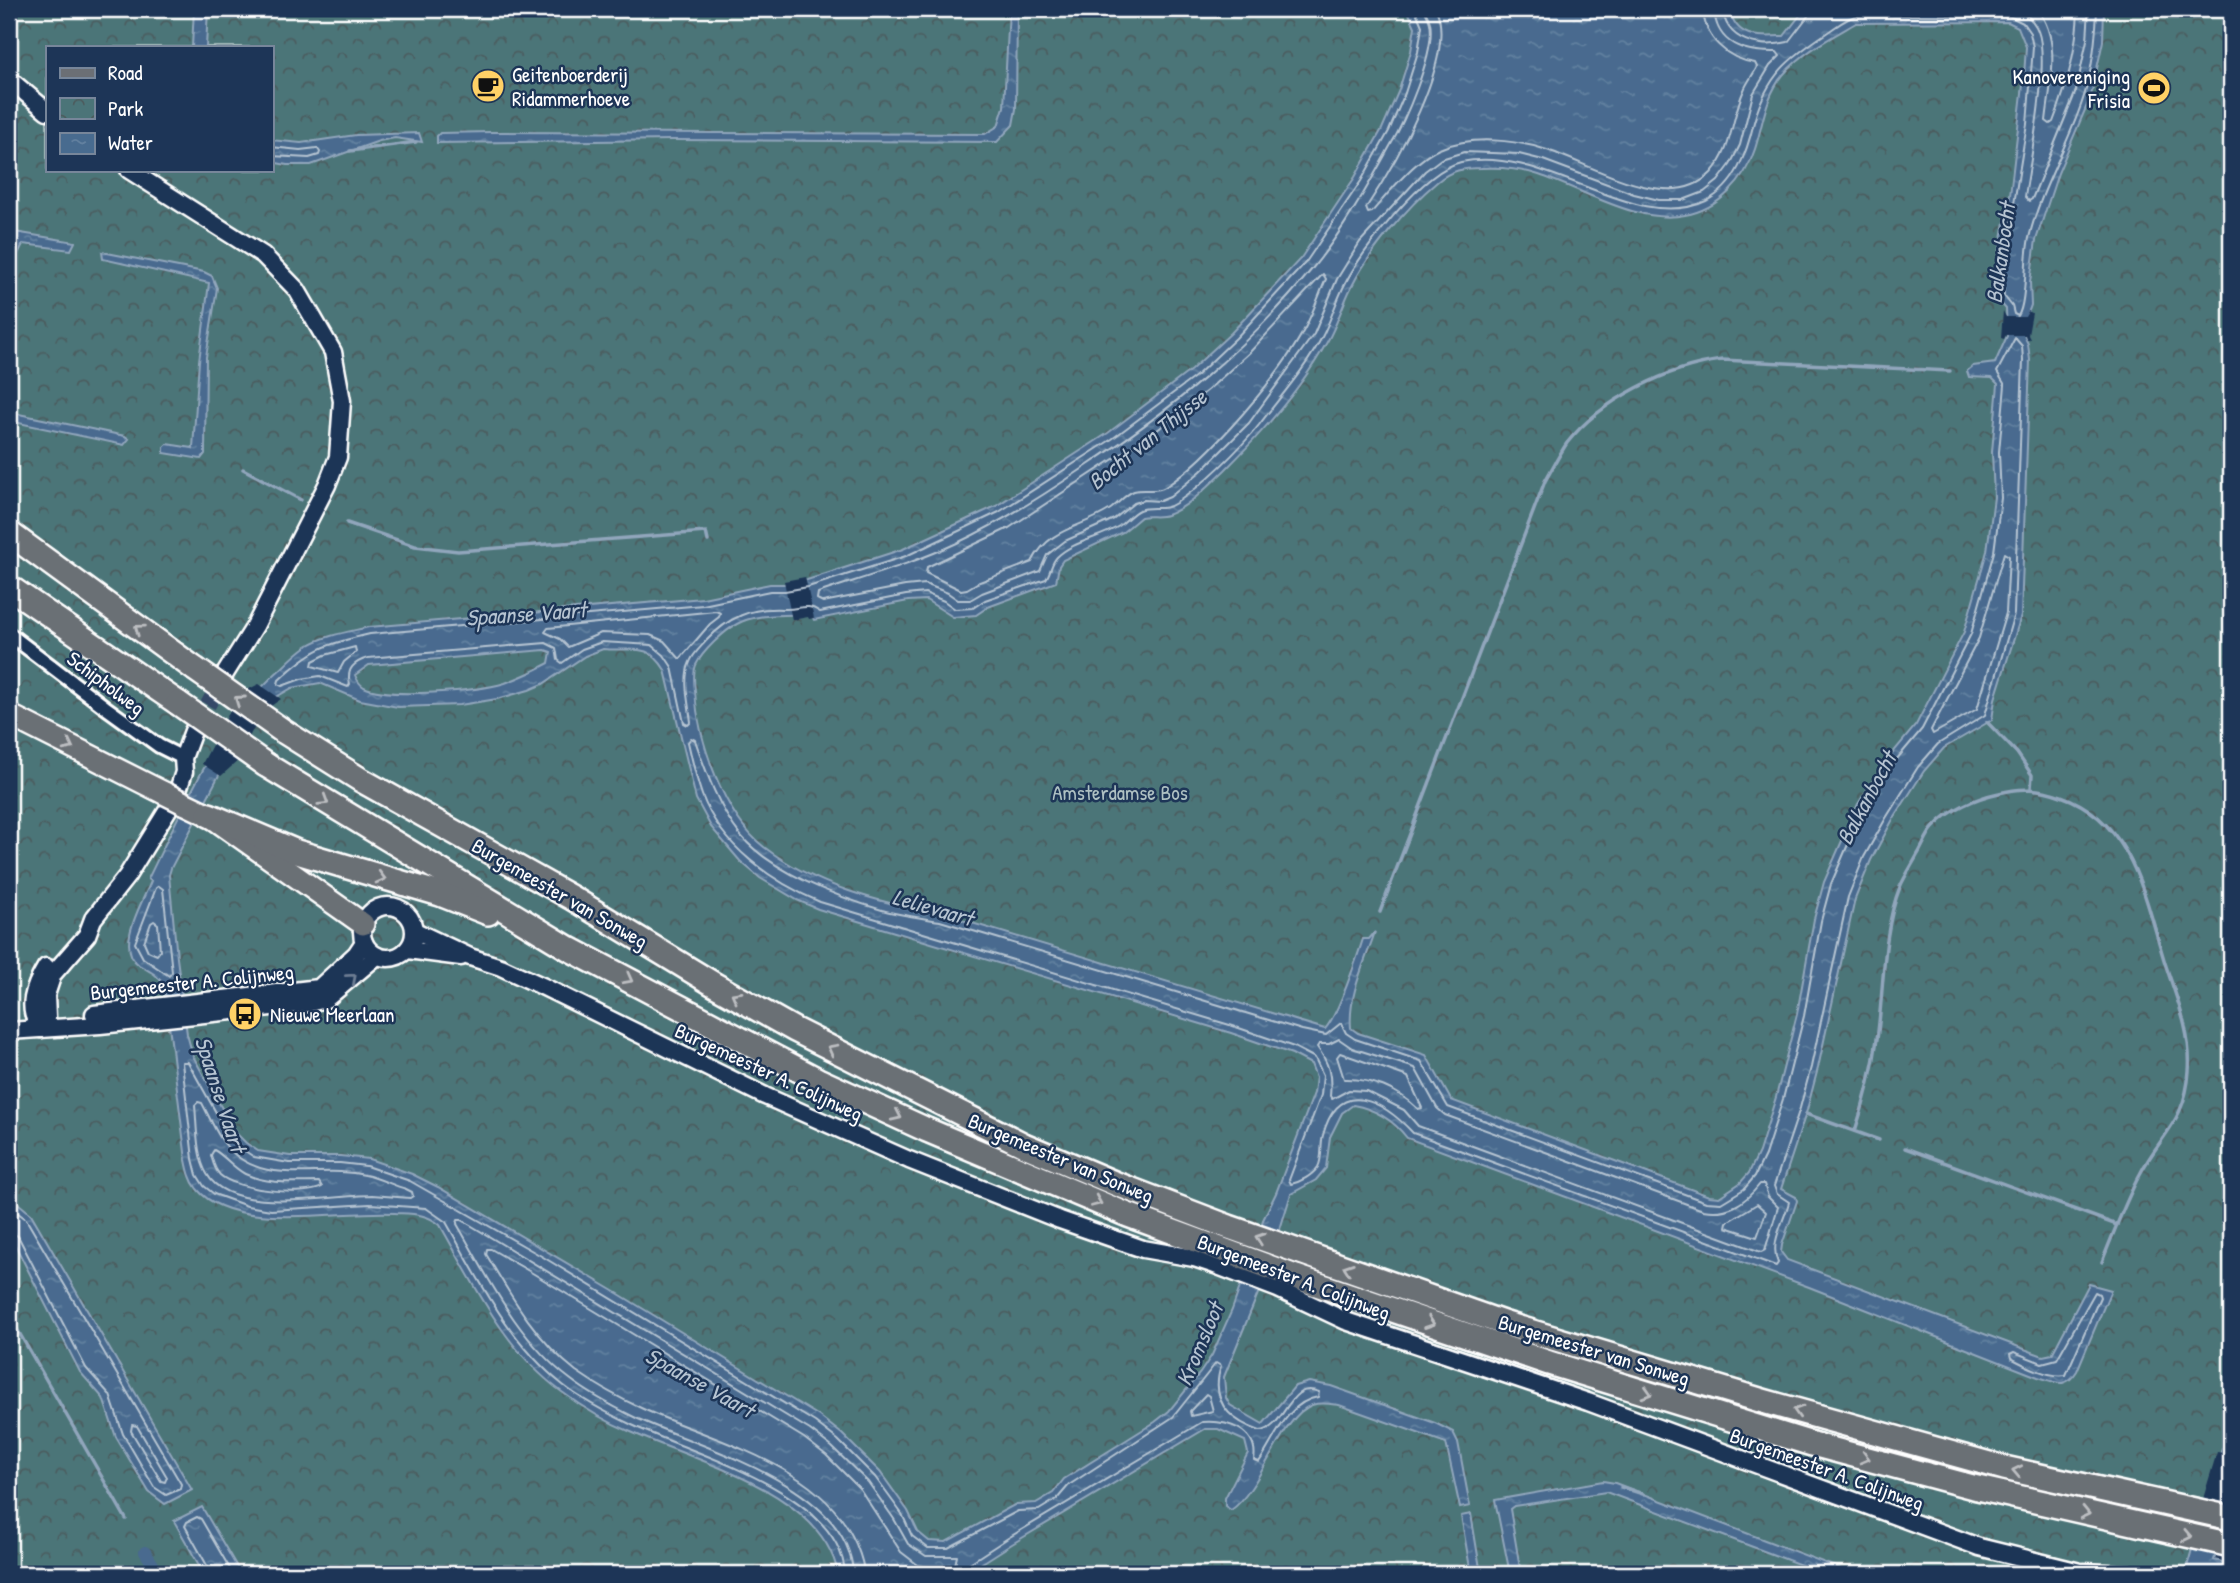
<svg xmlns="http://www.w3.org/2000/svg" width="2240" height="1583" viewBox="0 0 2240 1583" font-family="'Patrick Hand',sans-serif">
<defs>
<pattern id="park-crowns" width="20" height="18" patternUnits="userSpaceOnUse" patternTransform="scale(1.75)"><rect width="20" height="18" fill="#4b7478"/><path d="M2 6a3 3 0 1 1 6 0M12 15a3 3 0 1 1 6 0" fill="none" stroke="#4c5c5e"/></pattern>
<pattern id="water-ripples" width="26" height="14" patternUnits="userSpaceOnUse" patternTransform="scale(1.75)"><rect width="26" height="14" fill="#486b8f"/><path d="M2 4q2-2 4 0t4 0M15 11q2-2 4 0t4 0" fill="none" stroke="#6381a0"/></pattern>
</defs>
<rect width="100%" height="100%" fill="#1d3557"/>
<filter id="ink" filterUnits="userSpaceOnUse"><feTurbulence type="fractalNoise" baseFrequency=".0143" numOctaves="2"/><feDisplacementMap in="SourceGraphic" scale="14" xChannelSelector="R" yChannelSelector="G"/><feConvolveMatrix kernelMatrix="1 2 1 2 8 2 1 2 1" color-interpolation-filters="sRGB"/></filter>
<g filter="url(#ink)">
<path fill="url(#park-crowns)" stroke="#a5babc" stroke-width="2" fill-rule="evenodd" d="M9,9h2222v1415l-35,106 -9,44h-2178zM47,47h224v123h-224z"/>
<g fill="url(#water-ripples)" stroke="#91a6bc" stroke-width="2" fill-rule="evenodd">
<polygon points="194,9 208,9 206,47 192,47"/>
<polygon points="1009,9 1017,9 1016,109 1013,125 997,142 673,140 437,143 437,136 440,133 491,132 985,134 998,126 1004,107"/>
<path d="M1407,9h322c8,30 28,28 55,27l21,-27h299l-1,32 -12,55 -33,77 -22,67 -6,42 1,23 -4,11 -3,19 4,9 2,16 -9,256 -26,83 -3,21 -48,28 -20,23 -32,50 -21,39 -16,39 -37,169 -11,42 -26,79 15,8 1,4 -15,44 -1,7 6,8 256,96 9,-2 37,-70 22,6 -34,81c-12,19 -20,11 -39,6l-229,-90 -402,-149c-13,-17 -32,-29 -54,-33l-11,8 -12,24 -4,31 -10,12 -25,14 -25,80 -42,103 2,21 4,7 33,19 32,-38 14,-4 22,4 104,37 18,9 5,10 12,64 -10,2 -14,-65 -107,-38c-9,-1 -18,-3 -27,0 -30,10 -51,85 -81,105l-6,-4v-8l23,-45 -3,-12 -27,-12h-13l-193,115 -47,30h-127c-15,-82 -141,-112 -207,-142 -24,-10 -48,-24 -69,-40 -57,-41 -88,-108 -122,-167 -14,-12 -28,-11 -45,-12 -52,-4 -161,21 -198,-24 -7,-9 -9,-19 -11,-29l-22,-174c-6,-12 -14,-14 -25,-21 -25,-18 4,-63 12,-84l-3,-2c37,-75 71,-157 135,-212 7,-7 15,-15 24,-21 19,-11 41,-14 62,-19l334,-29 67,-14h14l23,-4 96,-31 93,-43 112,-73 83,-63 40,-37 70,-75 54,-81 27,-48 17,-39 12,-39 4,-24zM2008,22l10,5 8,20 -2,29 -14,119 -15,82 3,23 8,9 1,27 -12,27 -22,3 -6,5 2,6 23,1 6,6 -6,68 2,45 -7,54 -23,81 -48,93 -30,36 -28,43 -34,78 -10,37 -17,95 -21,83 -17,55 -10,21 -9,10 -21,14 -10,-1 -258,-96 -25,-45 -68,-22 -7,-5c-3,-32 14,-66 24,-96l-6,7h-6c-7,21 -24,75 -38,90l-383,-115c-62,-11 -127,-28 -178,-67 -40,-31 -66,-106 -69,-156 -1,-8 -2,-18 1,-26 6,-13 28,-34 41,-41 22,-12 49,-7 73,-11l4,7 94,-19 18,-1 27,17 23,-2 12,-8 68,-25 3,-16 4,-6 60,-28 18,-15c8,-2 17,1 26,-2 22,-8 41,-29 58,-45 38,-38 76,-81 102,-128 10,-17 15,-36 24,-54 17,-35 56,-81 86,-106 14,-12 27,-14 44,-14 19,-1 40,1 58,7 44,14 99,50 146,40 34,-6 60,-34 70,-66 8,-25 10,-52 28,-74 18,-22 49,-38 73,-52zM603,649c30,3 44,-8 62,21l31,129 15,28 29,34 20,17 37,22 21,9 413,124 61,21 19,10 5,13 -2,16 -38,100 -13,27 -31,90 -20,45 -12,18 -31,38 -14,11 -91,57 -11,14 -17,10 -20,1 -70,38 -17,-1 -11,-9 -10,-21 -28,-39 -38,-38 -23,-18 -205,-125 -176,-104 -26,-13 -43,-15 -29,-3h-50l-32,-5 -12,-8 -11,-11 -42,-76 -6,-22 -10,-76 -8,-83 2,-7 49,-95 51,-73 21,-12 28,-5 40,17 38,7 62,-2 37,-6 32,-9 14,-6 42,-28zM545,650l6,2 -2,11c-13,7 -30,15 -44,20 -27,8 -117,16 -141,4 -5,-3 -7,-7 -9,-12l14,-10z"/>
<polygon points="419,133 422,142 395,138 379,141 311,165 287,165 271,162 271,140 301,143 356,135"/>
<polygon points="9,231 75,242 71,250 23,244 17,256 14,240 9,239"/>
<polygon points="102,252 204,272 212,276 217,288 206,357 205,454 201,459 164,453 164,447 167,444 193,448 199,361 209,283 103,259"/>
<polygon points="9,412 125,436 129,439 124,445 9,421"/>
<polygon points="9,1199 19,1204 31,1214 192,1490 165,1504 149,1492 116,1437 103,1398 80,1372 9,1233"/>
<polygon points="2231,1425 2231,1508 2214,1560 2231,1564 2231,1574 2212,1570 2205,1574 2185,1574 2215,1468"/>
<polygon points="1603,1481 1615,1483 1854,1574 1825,1574 1606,1492 1514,1506 1510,1509 1521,1574 1510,1574 1495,1500"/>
<polygon points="202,1507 241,1574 204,1574 174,1521"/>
<polygon points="1471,1514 1481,1574 1471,1574 1461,1516"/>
</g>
<g fill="#1d3557">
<polygon points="2003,311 2006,317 2025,317 2028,311 2032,313 2028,335 2030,339 2027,340 2025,335 2006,335 2004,339 2001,338"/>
<polygon points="805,577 814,618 809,619 808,617 792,620 784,581"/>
<polygon points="259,684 281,699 268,708 251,733 240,759 221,776 202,764 239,694"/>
<polygon points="2217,1452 2231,1454 2231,1518 2219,1555 2188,1549"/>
</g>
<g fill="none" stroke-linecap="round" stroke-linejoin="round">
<g stroke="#b6c4d2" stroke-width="2">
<path d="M1415,9l7,17 -4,26 -13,41 -16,38 -28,50 -55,81 -70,76 -40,38 -84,63 -113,73 -93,44 -98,31 -23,4h-15l-67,14 -333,29c-45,10 -58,15 -91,46l-1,4 4,2 19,-7 19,-3 28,11 2,-3c-4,-15 4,-22 18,-26l178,-15 10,5 2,12 4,3 20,-14 20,-7 50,3 12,10 8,12 12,56 4,2 3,-3c-2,-17 -9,-43 -1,-60 3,-8 11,-15 16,-21 22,-24 46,-34 78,-32 16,1 22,-7 36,3l86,-17 19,-2 19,8 11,8 18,-1 12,-8 61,-21c5,-7 5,-16 11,-22 16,-16 44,-19 62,-31 7,-5 13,-13 20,-16 13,-5 24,2 37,-7 26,-17 64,-54 83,-78 21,-28 47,-57 63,-88 9,-17 14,-36 23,-53 16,-33 79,-114 116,-122 84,-18 172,73 245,39 30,-15 41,-49 48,-79 13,-47 35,-64 74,-90 8,-5 18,-14 28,-16 13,-3 30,-1 44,-1 36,0 72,0 109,1l14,7 7,10 3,14 -6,77 -25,153 2,19 8,10 2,8 4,2c9,-14 6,-58 11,-78 12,-51 41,-95 56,-145 8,-28 11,-55 12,-84"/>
<path d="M1424,9c2,4 5,9 6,14 6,29 -26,100 -41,125 -23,42 -47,84 -77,121 -64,79 -143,142 -227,198 -41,28 -83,55 -128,76 -45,21 -92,34 -139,50l-1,6 6,3 82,-16 20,-2 23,9 10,7h12l12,-7 58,-22 7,-16 18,-14 49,-22 20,-16 10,-3 16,1 10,-4 31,-26 48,-48 65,-89 23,-55 23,-37 65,-71 16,-12 23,-7 55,2 24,6 91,34 25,6h24l21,-8 14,-11 12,-16 10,-20 13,-51 17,-28 10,-10 -3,-4c-31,1 -61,-6 -63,-43"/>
<path d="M1436,9c22,48 -43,158 -70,199l2,5 4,-1c17,-20 45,-55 70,-64 30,-13 74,-8 105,2 44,14 123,65 164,23 22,-24 20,-55 33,-83 3,-8 9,-15 13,-23l-2,-4c-28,-4 -51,-25 -52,-54"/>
<path d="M1723,9c2,32 37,40 65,33l20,-26 2,-7"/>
<path d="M2016,9c11,5 18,11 22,22 12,30 -8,131 -13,166l4,4 3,-2 44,-108 11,-51 2,-31"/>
<path d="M2037,9c25,31 13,75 9,112l4,3 3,-2c15,-38 24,-73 25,-113"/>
<polyline points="271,147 300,150 317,148 320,152 319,155 309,158 271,156"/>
<path d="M1323,274l3,5c-7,16 -13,33 -21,49 -24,46 -96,131 -140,159 -9,6 -21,1 -31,4 -10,4 -16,13 -25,19 -30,19 -59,17 -77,52l-55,21 -10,6 -6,1 -35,-17 1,-6 82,-39 147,-97 52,-41 41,-37z"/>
<path d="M2015,338l7,8 1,14 -9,254 -29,101 -47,29 -20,23 -32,51 -22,39 -16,40 -37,170 -11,41 -26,78 3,8 12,8c-5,20 -20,41 -11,61l-2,3 -363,-133c-29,-31 -74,-58 -90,2 -3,10 0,23 -5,32 -6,9 -18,15 -27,17l-2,-4 32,-85 2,-20 -8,-17 -21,-11 -61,-21 -413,-124c-48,-20 -99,-56 -118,-107 -6,-17 -10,-35 -14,-53l3,-4 4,2c11,32 24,69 46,96 31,36 96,61 141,74 19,5 39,8 58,11l362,109 24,5 15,-12 5,10 9,6 66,22 27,46 258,95 15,1 23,-14 11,-13 10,-21 18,-56 21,-83 17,-95 10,-37 33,-77 27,-41 31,-37 49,-95 23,-82 7,-54 -2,-46 6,-67 -8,-13z"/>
<polygon points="2004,553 2009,556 2006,613 1977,709 1933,734 1931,730 1979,638"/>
<polygon points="716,611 720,613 719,617 710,624 680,659 664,641 650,635 601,633 568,647 560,639 545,632 548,628"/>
<polygon points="355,647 356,652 344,662 338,673 312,666 313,661 325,655"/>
<polygon points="159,886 163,889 172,972 169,976 143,958 135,943 156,888"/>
<polygon points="154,921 158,924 160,951 157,955 148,951 144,942 151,923"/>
<path d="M1339,1039l13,9 63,20 22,40 8,7 258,95c25,5 42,-7 57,-26h4l4,13 10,10 -13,43 -4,2 -343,-126 -14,-16 -38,-19 -17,-1 -17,9 -2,-3c2,-21 -1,-33 -13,-49l2,-3h10z"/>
<path d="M1340,1053l68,24 14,31 -4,1c-19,-19 -48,-31 -74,-30l-7,-22z"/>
<path d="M198,1102l4,1c10,19 18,41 36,54 37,27 85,8 127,18 14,3 27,10 41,14l6,3 1,4 -3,2c-13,-1 -26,-2 -38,-3 -40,0 -141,22 -165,-21 -11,-18 -10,-48 -12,-69z"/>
<path d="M214,1150c11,6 19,18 31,24 23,11 50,8 74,8l3,5c-18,10 -86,3 -102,-12 -6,-6 -7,-13 -9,-20z"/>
<polygon points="1757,1204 1766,1212 1757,1237 1726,1227 1727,1222"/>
<polyline points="9,1206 26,1219 181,1484 180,1489 166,1495 154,1487 123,1434 110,1395 86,1368 18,1236 9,1232"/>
<path d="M2095,1292l4,2 1,3 -34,78c-17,3 -40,-9 -55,-17l-1,-4 4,-2 28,11 15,-4z"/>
<polygon points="1206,1394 1209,1396 1213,1411 1191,1416 1190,1411"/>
<polygon points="132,1425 137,1426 167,1477 165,1482 161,1481 131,1431"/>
<polyline points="209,1574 209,1569 185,1526 187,1522 197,1517 201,1519 233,1574"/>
<path d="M845,1574c-4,-82 -153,-120 -213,-149 -23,-11 -49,-24 -69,-40 -54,-43 -84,-105 -117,-163l-20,-14 -56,-4 -99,6 -24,-4 -33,-12 -10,-8 -7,-11 -4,-16 -11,-97h6l41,74 13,13 12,8 35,6h51l26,3 44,15 133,76 272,165 23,18 37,37 27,37 10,22 16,12h20l70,-37 21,-1 18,-11 12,-14 104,-68 43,-54 5,3c-11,34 7,54 39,65 26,-2 28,-52 59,-39l-1,5c-31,5 -43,42 -59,65l-5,-2c5,-30 -27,-40 -52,-38l-194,116 -43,28 -3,8"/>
<path d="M853,1574c-3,-89 -154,-126 -219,-157 -22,-11 -45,-23 -64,-38 -52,-39 -81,-100 -113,-155l1,-4h4l348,210 22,17 36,35 26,37 14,25 18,12h31l-4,18"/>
<path d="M864,1574c0,-11 -4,-20 -8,-30 -34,-80 -144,-103 -215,-136 -22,-10 -45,-23 -65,-37 -40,-31 -65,-75 -90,-117l1,-5h4l43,25 270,164 22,17 34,34 41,63 17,13 23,4 2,5"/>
</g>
<g stroke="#91a6bc" stroke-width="3.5">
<polyline points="350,151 416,142"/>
<polyline points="243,469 301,500"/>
<polyline points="347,523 415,546 458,551 706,532 708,541"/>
<polyline points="1987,722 2017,753 2032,775 2031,788"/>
<path d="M1380,912l165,-431c7,-12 14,-26 22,-38 34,-43 100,-76 155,-83l228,11"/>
<polyline points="1806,1114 1879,1140"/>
<path d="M1855,1131c10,-30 18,-61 22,-92 7,-48 5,-107 23,-152 5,-11 12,-22 18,-33 5,-8 9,-20 16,-27 16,-18 42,-29 65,-34 22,-6 40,-5 62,3 72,25 84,102 104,167 11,34 27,71 24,108 -3,50 -28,63 -49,103 -15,28 -26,58 -38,88"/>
<polyline points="1905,1148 2117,1225"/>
<polyline points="9,1315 126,1519"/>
<polyline points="1621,1487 1643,1494"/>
</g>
<polyline stroke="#486b8f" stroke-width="12" points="145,1552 159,1574"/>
<polyline stroke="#344968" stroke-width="16" stroke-dasharray="16 8" stroke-linecap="butt" points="196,726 223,678"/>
<defs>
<polyline id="minor" points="9,634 105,707 159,746 183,758"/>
<g id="tertiary">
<polyline points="9,79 47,111"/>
<polyline points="129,170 263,255 297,290 333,352 342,401 338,457 327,485 255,626 223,677"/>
<polyline points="179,787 184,772 183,758 193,731"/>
<circle cx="388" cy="932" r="26"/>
<polyline points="415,931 470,957 501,967 542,986 765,1096 909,1160 1060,1220 1143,1249 1194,1258 1215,1265 1278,1289 1346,1321 1588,1402 1979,1547 2088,1574"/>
<polyline points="408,950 461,957"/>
<polyline points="94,1014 319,988 356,954 364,942"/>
<polyline points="41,1029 47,1018 46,995 53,974 87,935 93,919 127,876 169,808"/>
<path d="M41,1029c-16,-20 -7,-42 5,-62"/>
<polyline points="9,1031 100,1025 309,1003 326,999 377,956"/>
<polyline points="2084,1572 2130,1574"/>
</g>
<g id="primary">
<polyline points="9,715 164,793"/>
<polyline points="184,803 209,815 363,924"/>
</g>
<g id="motorway">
<polyline points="9,533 195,669"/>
<polyline points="9,587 178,703"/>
<polyline points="283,731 361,780 572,898 715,985 795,1030 1024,1145 1114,1183 1229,1227 1506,1324 1763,1401 2004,1468 2231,1518"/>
<polyline points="266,765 568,948 818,1080 927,1130 1128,1215 1296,1277 1549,1363 1812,1444 1973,1487 2231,1545"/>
<polyline points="209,815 297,852 440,894 488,913"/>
</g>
</defs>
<use href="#minor" stroke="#fff" stroke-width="18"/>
<use href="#tertiary" stroke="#fff" stroke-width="21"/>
<use href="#primary" stroke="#fff" stroke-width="26"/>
<use href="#motorway" stroke="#fff" stroke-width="28"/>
<use href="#minor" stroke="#1d3557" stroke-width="12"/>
<use href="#tertiary" stroke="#1d3557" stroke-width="16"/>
<use href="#primary" stroke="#6b6f75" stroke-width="21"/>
<use href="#motorway" stroke="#6b6f75" stroke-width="23"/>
<defs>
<polyline id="primary-bridge" points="164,793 184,803"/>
<g id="motorway-bridge">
<polyline points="195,669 283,731"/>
<polyline points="178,703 266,765"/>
</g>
</defs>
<use href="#primary-bridge" stroke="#fff" stroke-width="26" stroke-linecap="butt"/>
<use href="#motorway-bridge" stroke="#fff" stroke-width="28" stroke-linecap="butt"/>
<use href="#primary-bridge" stroke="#6b6f75" stroke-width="21"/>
<use href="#motorway-bridge" stroke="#6b6f75" stroke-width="23"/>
</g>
<defs><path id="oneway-chevron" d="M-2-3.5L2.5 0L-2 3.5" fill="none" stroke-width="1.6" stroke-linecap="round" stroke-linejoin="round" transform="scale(1.75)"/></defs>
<g stroke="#bcbec1">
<use href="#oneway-chevron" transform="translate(139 629) rotate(-144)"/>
<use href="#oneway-chevron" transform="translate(239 700) rotate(-145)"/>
<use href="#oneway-chevron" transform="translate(69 746) rotate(27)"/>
<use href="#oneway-chevron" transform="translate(324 801) rotate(32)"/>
<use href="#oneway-chevron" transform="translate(381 878) rotate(15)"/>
<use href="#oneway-chevron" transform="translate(628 979) rotate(28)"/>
<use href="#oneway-chevron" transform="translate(736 996) rotate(-151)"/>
<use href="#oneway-chevron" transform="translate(832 1049) rotate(-152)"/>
<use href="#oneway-chevron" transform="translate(897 1116) rotate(25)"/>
<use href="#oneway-chevron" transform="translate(1097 1202) rotate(23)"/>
<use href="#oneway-chevron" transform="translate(1260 1238) rotate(-161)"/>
<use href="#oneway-chevron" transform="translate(1348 1268) rotate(-161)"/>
<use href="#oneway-chevron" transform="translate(1430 1323) rotate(19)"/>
<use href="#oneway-chevron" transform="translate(1647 1393) rotate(17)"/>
<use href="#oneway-chevron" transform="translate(1798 1411) rotate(-164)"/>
<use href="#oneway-chevron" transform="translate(1865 1458) rotate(15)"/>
<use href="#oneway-chevron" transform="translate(2017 1471) rotate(-168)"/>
<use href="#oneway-chevron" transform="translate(2085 1513) rotate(13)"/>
<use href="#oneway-chevron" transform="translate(2187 1536) rotate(12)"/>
</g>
<use stroke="#6c7c92" href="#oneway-chevron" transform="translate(352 978) rotate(-41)"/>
</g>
<defs>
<symbol id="cafe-disc" viewBox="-11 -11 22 22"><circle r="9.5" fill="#ffd166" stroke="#1d3557"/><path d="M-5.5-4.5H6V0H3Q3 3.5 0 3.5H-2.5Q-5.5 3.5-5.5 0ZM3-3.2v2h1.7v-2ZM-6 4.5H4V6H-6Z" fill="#111"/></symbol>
<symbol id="stadium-disc" viewBox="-11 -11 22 22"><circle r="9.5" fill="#ffd166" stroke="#1d3557"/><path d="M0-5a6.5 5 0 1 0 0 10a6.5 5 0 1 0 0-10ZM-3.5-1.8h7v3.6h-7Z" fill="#111"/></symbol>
<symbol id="bus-disc" viewBox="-11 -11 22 22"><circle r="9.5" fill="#ffd166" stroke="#1d3557"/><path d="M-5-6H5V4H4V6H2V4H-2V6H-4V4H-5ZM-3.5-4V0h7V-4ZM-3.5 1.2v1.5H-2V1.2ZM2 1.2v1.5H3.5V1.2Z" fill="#111"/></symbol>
</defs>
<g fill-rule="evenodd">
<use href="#cafe-disc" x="469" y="67" width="38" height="38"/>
<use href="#stadium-disc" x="2135" y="69" width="38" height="38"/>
<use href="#bus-disc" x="226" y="995" width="38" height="38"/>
</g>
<g text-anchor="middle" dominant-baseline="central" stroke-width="5" stroke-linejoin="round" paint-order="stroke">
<g font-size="21" fill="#fff" stroke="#1d3557" text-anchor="start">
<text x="512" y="74">Geitenboerderij<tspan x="512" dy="24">Ridammerhoeve</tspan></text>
<text x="2130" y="76" text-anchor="end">Kanovereniging<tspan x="2130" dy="24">Frisia</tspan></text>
<text x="270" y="1014">Nieuwe Meerlaan</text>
</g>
<g font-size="21" fill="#fff" stroke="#1d3557">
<text transform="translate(106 683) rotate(37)">Schipholweg</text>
<text transform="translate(560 893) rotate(30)">Burgemeester van Sonweg</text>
<text transform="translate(192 982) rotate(-6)">Burgemeester A. Colijnweg</text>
<text transform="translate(769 1072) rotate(25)">Burgemeester A. Colijnweg</text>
<text transform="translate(1061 1158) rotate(23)">Burgemeester van Sonweg</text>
<text transform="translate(1294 1277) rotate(21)">Burgemeester A. Colijnweg</text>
<text transform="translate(1594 1350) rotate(17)">Burgemeester van Sonweg</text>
<text transform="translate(1827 1469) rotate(20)">Burgemeester A. Colijnweg</text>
</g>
<g font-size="21" fill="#aec0c2" stroke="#1d3557">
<text x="1120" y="792">Amsterdamse Bos</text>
</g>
<g font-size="23" font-style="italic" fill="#b6c4d2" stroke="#1d3557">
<text transform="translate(2000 253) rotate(-82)">Balkanbocht</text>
<text transform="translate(1147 439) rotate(-39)">Bocht van Thijsse</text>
<text transform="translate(526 613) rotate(-4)">Spaanse Vaart</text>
<text transform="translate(1866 798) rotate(-62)">Balkanbocht</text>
<text transform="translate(933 907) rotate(16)">Lelievaart</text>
<text transform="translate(221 1094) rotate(72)">Spaanse Vaart</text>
<text transform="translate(1199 1344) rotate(-67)">Kromsloot</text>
<text transform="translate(700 1382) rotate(29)">Spaanse Vaart</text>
</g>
</g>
<rect width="2240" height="1583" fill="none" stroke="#1d3557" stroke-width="35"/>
<rect x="18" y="18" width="2205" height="1548" fill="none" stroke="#fff" stroke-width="2.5" filter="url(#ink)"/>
<rect x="46" y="46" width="228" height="126" fill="#1d3557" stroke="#77869a" stroke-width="2"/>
<rect x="60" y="68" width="35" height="10" fill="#6b6f75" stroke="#77869a" stroke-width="2"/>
<text x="108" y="80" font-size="21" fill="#ffffff">Road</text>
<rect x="60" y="98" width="35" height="21" fill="url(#park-crowns)" stroke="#77869a" stroke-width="2"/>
<text x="108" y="116" font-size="21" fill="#ffffff">Park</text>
<rect x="60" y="133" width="35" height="21" fill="url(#water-ripples)" stroke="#77869a" stroke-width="2"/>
<text x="108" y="150" font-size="21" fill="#ffffff">Water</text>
</svg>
